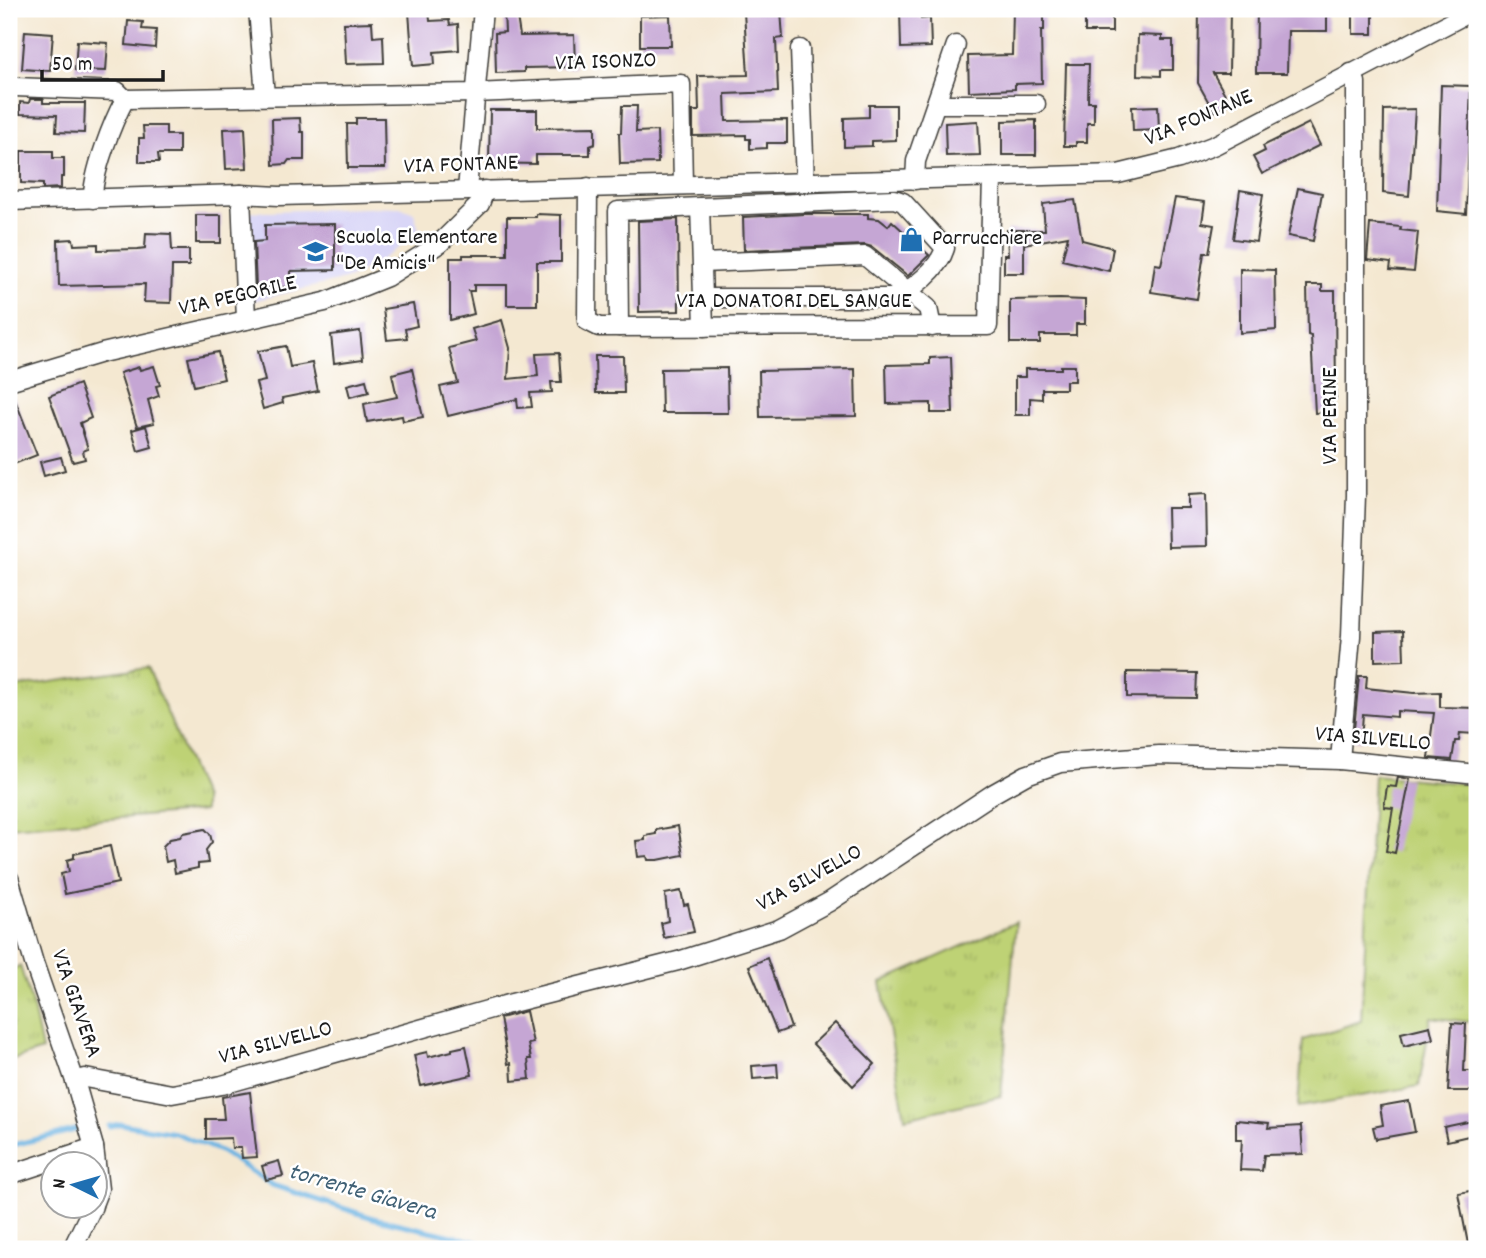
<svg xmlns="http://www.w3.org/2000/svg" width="1486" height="1258" viewBox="0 0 1486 1258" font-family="Dekko,sans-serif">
<defs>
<pattern id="grass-tufts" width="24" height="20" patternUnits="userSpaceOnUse" patternTransform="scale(1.75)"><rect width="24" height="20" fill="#bed275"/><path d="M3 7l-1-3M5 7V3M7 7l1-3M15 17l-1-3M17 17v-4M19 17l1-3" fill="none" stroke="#a3b465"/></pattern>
</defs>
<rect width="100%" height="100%" fill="#fff"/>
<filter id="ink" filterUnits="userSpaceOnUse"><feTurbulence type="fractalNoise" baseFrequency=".0143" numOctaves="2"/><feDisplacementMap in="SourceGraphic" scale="14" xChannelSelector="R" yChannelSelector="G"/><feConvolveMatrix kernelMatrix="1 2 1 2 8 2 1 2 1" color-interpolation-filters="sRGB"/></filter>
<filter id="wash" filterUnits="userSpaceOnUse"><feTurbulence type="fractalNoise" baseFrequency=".00686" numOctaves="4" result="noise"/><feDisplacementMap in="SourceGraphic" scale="28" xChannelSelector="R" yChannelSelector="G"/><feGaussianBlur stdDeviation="1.57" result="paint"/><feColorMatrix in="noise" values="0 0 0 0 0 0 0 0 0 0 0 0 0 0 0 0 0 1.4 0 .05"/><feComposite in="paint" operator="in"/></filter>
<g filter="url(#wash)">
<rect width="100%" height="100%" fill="#f4e8d1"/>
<polygon fill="#d9d6f7" points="400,207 414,213 420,233 375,264 350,278 240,304 238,212"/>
<g fill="url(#grass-tufts)" stroke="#6d7748" stroke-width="2">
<polygon points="148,668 204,799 204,811 9,827 9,688"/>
<polygon points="1374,775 1477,785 1477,1023 1431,1017 1419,1086 1298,1107 1303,1040 1361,1021"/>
<polygon points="1016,922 1001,1096 905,1118 881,982"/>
<polygon points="20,966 33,1007 42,1050 9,1061 9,970"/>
</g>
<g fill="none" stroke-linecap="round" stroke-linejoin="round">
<g stroke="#6ab3e2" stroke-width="5">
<polyline points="109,1126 121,1124 175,1133 222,1152 272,1185 373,1218 474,1241 493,1249"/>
<polyline points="9,1146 79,1129"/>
</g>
</g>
<g id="blocks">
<g fill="#c5a6d4">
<polygon points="900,9 921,9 921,19 930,18 931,47 901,48"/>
<polygon points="1013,9 1044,9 1044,30 1041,30 1042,83 1015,84 1015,89 969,91 968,56 1012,55"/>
<rect x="1085" y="9" width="27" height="23"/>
<polygon points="1199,9 1230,9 1229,73 1213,73 1230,103 1214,112 1198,83"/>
<polygon points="1257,9 1327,9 1327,31 1288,31 1287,73 1256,73"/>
<rect x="1353" y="9" width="20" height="25"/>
<polygon points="516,10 520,36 574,35 575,67 524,68 524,72 496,73 495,33 505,32 504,11"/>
<polygon points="429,11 430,21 449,20 450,25 458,24 459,50 434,52 435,64 413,66 409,12"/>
<polygon points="781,11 783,38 776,39 778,92 725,94 726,121 787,120 787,143 767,143 767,148 750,149 750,139 746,139 746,135 693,136 693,111 699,111 698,76 748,75 744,12"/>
<polygon points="670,15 671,46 640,46 640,16"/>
<polygon points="128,21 143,22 142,29 156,30 155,48 126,45"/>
<polygon points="372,22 373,37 383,36 384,63 346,64 344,23"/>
<polygon points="25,31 53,33 50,71 22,69"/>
<polygon points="1138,35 1162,36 1162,40 1173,40 1173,70 1161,70 1161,76 1137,75"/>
<polygon points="77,41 108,43 106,71 75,70"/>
<polygon points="1066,64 1089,64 1088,102 1094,102 1094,123 1087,123 1087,142 1076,142 1076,146 1064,146"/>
<polygon points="1441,85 1471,86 1466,214 1437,211"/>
<polygon points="30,99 43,99 43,103 85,103 84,133 56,132 57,115 20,114 20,102 29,103"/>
<polygon points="869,105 896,105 896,140 872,141 872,146 844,147 844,118 869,117"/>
<polygon points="622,106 637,106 636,132 657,131 658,163 620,164 619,133 621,133"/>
<polygon points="1158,106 1159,130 1133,131 1132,107"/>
<polygon points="1415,109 1409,196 1383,193 1384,110"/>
<polygon points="490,110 537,110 537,128 595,127 595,144 590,146 590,155 536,155 536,164 489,163"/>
<polygon points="300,118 301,132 304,132 304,160 289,160 286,164 273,165 272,119"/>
<polygon points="356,118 384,118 385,168 348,168 347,124 356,124"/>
<polygon points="1036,120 1036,155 1002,155 1002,121"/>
<polygon points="978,121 980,155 946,156 945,123"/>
<polygon points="1309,123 1320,145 1262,174 1253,157 1265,151 1263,146"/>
<polygon points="143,126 166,126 166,135 179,135 179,154 158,154 159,162 139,162 139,138 144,138"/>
<polygon points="245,128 247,168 226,169 224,129"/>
<polygon points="21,151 53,151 53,158 64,158 64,177 61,177 61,188 43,189 43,184 21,183"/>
<polygon points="1298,188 1322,193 1313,241 1288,236"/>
<polygon points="1240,190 1263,194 1256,242 1233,239"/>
<polygon points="1175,198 1205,202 1202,223 1214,225 1209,253 1204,253 1197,299 1151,292 1155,264 1161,265"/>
<polygon points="1075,200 1082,240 1113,248 1109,271 1062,260 1068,236 1024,244 1024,273 1004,273 1004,255 1008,255 1007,230 1045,230 1043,204"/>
<polygon points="536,214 561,215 561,262 537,262 537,305 507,305 507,285 474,285 474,291 469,291 474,314 450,320 450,258 463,258 463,255 507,255 507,217 536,217"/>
<polygon points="805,214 868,214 868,218 879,219 888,226 892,221 929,255 908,276 872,247 865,245 744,250 743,217"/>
<rect x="196" y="215" width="25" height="28"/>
<polygon points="678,219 679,311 639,312 638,221"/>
<polygon points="335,224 335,270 291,271 291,287 256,287 254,242 265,241 265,225"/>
<polygon points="1370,224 1401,227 1400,230 1418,232 1414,272 1390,270 1391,263 1367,260"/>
<polygon points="146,233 171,234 172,250 189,250 189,266 172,266 171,303 144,302 145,284 59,286 58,240 73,239 74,245 98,244 98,250 138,249 145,248"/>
<polygon points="1240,269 1275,270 1276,330 1240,333"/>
<polygon points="1307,285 1322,285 1322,291 1335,291 1336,399 1332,400 1333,412 1315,413 1311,336 1308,335"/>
<polygon points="1060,299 1085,300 1085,324 1076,324 1076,335 1040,335 1040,343 1010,343 1010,300"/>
<polygon points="413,304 417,326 405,329 407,338 387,340 383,309"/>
<polygon points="502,320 510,348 508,379 538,376 536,354 559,353 561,382 551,382 552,392 530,393 532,407 518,408 517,399 448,416 440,387 458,383 449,348 476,341 472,329"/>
<polygon points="360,331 363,359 334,363 331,335"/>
<polygon points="286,346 290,367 312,363 318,391 282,398 283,403 263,409 256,383 265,381 258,351"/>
<polygon points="218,352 224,379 194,386 188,358"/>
<polygon points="595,356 623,356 624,393 596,393"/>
<polygon points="951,357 953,413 931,413 931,403 887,404 886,365 930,364 930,358"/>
<polygon points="154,366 160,385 156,386 159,396 148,400 154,423 137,427 120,373 139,367 140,370"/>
<polygon points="1061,366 1075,366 1075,381 1066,381 1066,389 1042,389 1042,399 1030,398 1030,415 1015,415 1015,377 1025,377 1025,369 1061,369"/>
<polygon points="727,368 728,413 662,413 661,369"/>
<polygon points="412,369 423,417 403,421 402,416 367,422 364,404 397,397 392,374"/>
<polygon points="855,369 856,416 760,417 759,371"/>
<polygon points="366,380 369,392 350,397 347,385"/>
<polygon points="79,384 91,418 80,423 88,449 83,451 85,459 73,462 49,396"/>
<polygon points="9,392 12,392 37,455 9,466"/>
<polygon points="146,426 152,447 138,451 132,430"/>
<polygon points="61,457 65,470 44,476 40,462"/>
<polygon points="1206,494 1207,546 1168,547 1167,508 1188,508 1188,495"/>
<polygon points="1403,631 1404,660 1375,661 1375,632"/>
<polygon points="1127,672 1197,673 1196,698 1127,697"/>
<polygon points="1359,676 1367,676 1366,688 1414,693 1440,692 1440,707 1477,708 1475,734 1460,733 1459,741 1455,741 1452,760 1428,758 1434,713 1397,711 1397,717 1363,714 1361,741 1353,740"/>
<polygon points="1398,777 1410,779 1395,853 1386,851 1393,808 1384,807 1387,786 1396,787"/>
<polygon points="678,826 683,855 658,860 648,860 647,856 638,857 636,841 645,840 645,836 656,834 656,830"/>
<polygon points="205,829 210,834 212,842 206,850 208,863 198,864 198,868 175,873 173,860 166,862 163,846 170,839 180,837 183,833"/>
<polygon points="110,846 118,883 65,894 61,874 69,872 67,860 74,858 74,854"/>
<polygon points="681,891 684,905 688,904 694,932 664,938 661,923 668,921 665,894"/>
<polygon points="767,958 791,1028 777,1033 749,966"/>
<polygon points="526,1011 533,1043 528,1044 531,1059 528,1059 530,1079 512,1081 511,1063 508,1064 500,1018"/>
<polygon points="835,1023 875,1064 853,1086 813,1044"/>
<polygon points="1452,1023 1466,1024 1464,1071 1471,1071 1472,1075 1475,1076 1473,1091 1448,1091"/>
<polygon points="1430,1026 1433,1039 1404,1046 1401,1033"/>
<polygon points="466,1046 472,1075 421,1086 414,1055 427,1052 428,1057 452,1051 452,1049"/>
<polygon points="777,1064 778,1077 753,1079 752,1066"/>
<polygon points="250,1092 257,1157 242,1158 241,1148 232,1148 231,1138 206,1139 206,1119 224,1119 222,1097"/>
<polygon points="1409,1101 1415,1132 1376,1139 1373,1127 1383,1125 1380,1106"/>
<polygon points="1236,1120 1269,1123 1268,1128 1301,1126 1303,1154 1264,1155 1262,1171 1240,1170 1242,1139 1236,1139"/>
<polygon points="1477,1120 1477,1134 1447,1141 1444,1127"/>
<polygon points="279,1161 283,1176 266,1180 262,1166"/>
<polygon points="1476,1190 1477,1249 1469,1249 1458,1193"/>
</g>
</g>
</g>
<g filter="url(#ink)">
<use href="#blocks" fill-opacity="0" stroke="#3c3b37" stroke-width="2"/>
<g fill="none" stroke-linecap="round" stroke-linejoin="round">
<defs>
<g id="minor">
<polyline points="258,9 265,96"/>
<polyline points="800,49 805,183"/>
<polyline points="15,87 117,91 125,99 475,93 681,84 683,185"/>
<polyline points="936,104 1036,104"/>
<polyline points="915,180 916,161 956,45"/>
<polyline points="588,187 587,321 599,327 988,326 992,178"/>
<polyline points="467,190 483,9"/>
<polyline points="241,194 246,320"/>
<path d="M93,199c-1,-25 20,-78 32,-100"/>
<polyline points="9,201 241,194 279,196 1118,174 1179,159 1215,145 1476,9"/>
<path d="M700,207l194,-8 9,3 42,46c-6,21 -32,41 -51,50h-190"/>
<polyline points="703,263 865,256 928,308 932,327"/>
<polyline points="619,327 618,211 700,207 704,327"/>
<polyline points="9,381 102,353 325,302 387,277 439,244 480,204 485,190"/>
<polyline points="1340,760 1351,636 1356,495 1356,82 1351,73"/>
<polyline points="9,878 34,963 75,1081 94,1147 99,1189 94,1202"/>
<polyline points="75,1081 85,1078 172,1094 222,1085 512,1003 678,961 779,929 829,902 994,793 1026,775 1060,763 1159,755 1340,760 1477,774"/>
<polyline points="9,1175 94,1147"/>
<polyline points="72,1249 93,1206"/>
</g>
</defs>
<use href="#minor" stroke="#3c3b37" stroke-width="21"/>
<use href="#minor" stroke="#fff" stroke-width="18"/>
</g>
</g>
<defs>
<symbol id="shop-bare" viewBox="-9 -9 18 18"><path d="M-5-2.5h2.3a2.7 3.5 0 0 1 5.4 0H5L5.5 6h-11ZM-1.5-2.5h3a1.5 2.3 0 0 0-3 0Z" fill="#1f6fb2" stroke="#fff" stroke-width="2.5" paint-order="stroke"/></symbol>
<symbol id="school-bare" viewBox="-9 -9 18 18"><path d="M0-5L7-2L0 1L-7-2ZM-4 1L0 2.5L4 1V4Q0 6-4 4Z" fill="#1f6fb2" stroke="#fff" stroke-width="2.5" paint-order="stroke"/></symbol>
</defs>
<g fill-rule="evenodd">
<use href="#shop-bare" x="894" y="222" width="35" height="35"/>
<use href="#school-bare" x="298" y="234" width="35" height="35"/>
</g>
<g text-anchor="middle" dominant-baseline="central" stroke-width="5" stroke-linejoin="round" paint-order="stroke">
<g font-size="23" fill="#1c1c1c" stroke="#fff">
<text transform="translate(606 63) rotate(-2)">VIA ISONZO</text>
<text transform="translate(1199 119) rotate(-23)">VIA FONTANE</text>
<text transform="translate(461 166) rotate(-2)">VIA FONTANE</text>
<text transform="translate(238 297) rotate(-13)">VIA PEGORILE</text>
<text x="794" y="302">VIA DONATORI DEL SANGUE</text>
<text transform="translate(1331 416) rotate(-90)">VIA PERINE</text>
<text transform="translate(1373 740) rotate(5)">VIA SILVELLO</text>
<text transform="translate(810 879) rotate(-29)">VIA SILVELLO</text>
<text transform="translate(75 1004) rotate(71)">VIA GIAVERA</text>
<text transform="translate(276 1044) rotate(-15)">VIA SILVELLO</text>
</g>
<g font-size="23" fill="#1c1c1c" stroke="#fff" text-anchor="start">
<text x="336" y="238">Scuola Elementare<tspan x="336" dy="26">"De Amicis"</tspan></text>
<text x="932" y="239">Parrucchiere</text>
</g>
<g font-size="24" font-style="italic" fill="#3f6075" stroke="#fff">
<text transform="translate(362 1193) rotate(16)">torrente Giavera</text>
</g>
</g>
<rect width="1486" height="1258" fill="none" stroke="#fff" stroke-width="35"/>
<g transform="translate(74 1185) rotate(275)"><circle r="33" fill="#ffffff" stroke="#a4a4a4" stroke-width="2"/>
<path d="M0-5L12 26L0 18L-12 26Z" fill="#1f6fb2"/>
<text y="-10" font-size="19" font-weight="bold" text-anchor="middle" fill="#1c1c1c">N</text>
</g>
<path d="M42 70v10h121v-10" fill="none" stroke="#1c1c1c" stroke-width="3.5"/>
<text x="52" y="70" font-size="21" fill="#1c1c1c" stroke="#ffffff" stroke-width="5" paint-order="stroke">50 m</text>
</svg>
